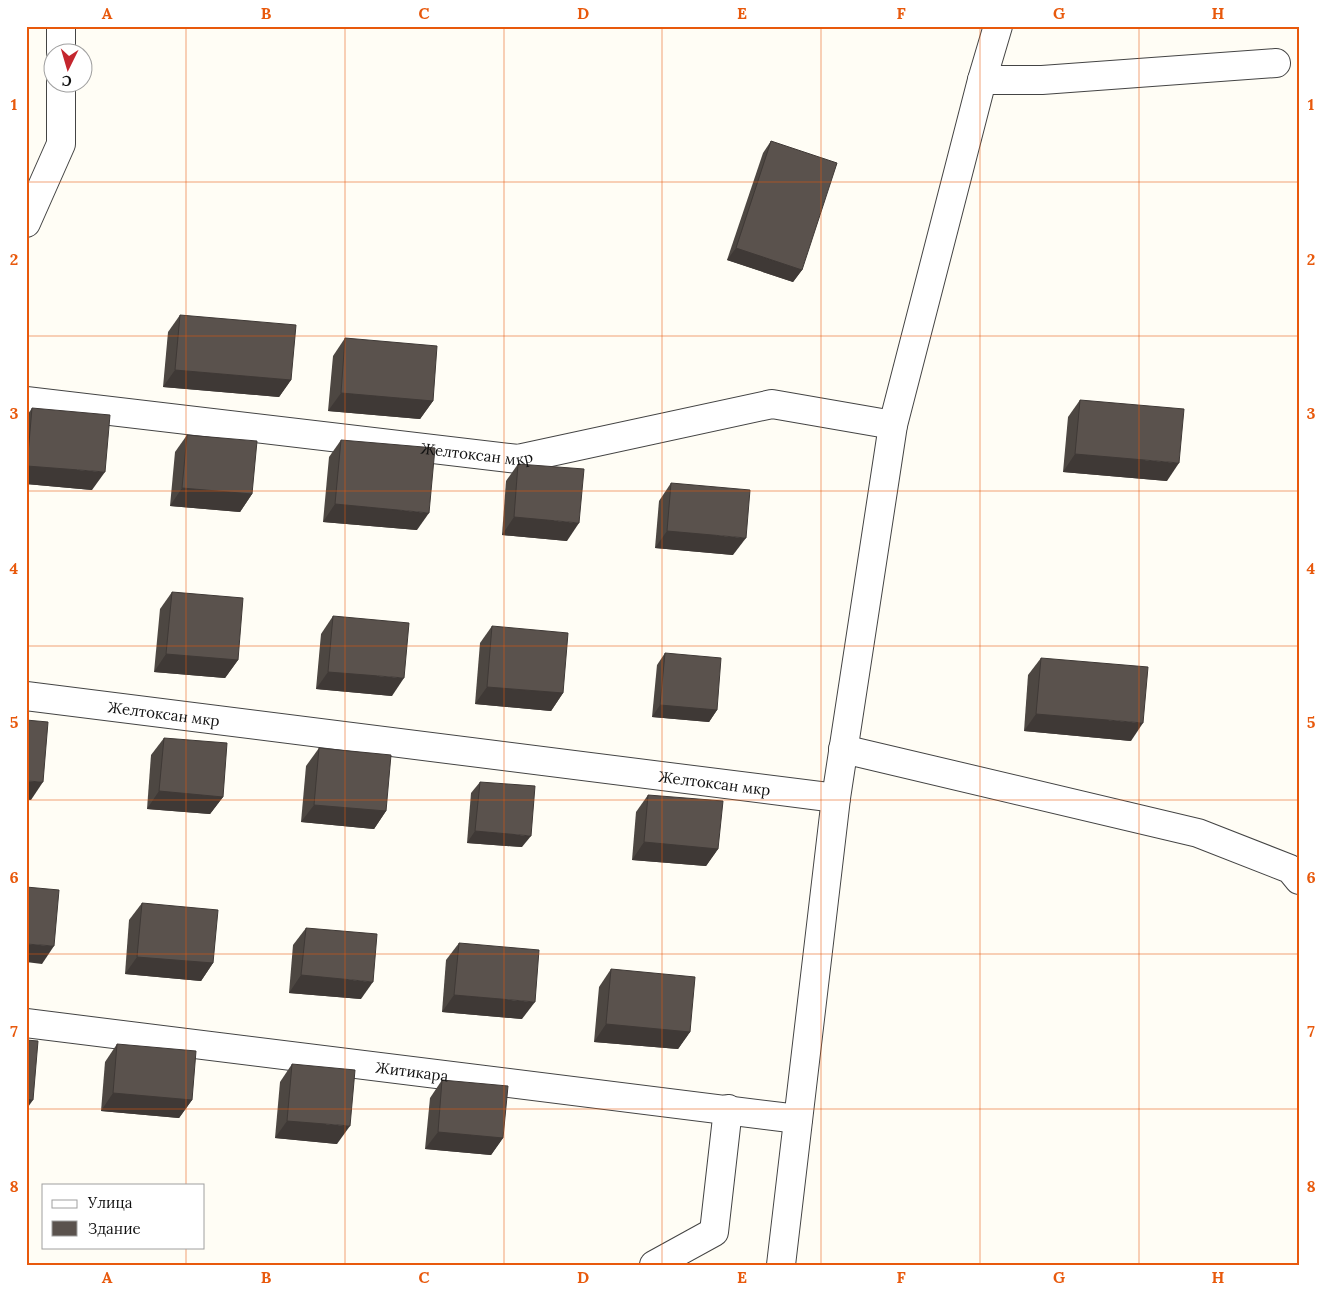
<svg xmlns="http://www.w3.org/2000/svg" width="1325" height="1291" viewBox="0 0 1325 1291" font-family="Lora,serif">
<rect width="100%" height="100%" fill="#fffdf5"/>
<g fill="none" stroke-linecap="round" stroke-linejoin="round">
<defs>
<g id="minor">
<polyline points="61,26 61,52"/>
<polyline points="982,80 1042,80 1276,63"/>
<polyline points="26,223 61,144 61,82"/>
<path id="s1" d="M26,401l492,58 254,-55 121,21"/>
<path id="s2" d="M26,696l810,102"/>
<polyline points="843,749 1198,833 1290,869 1299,880"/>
<path id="s3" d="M26,1023l772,96"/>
<polyline points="654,1265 714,1232 728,1109"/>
<polyline points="781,1265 836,798 893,425 982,80 998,26"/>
</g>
</defs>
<use href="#minor" stroke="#444" stroke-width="30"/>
<use href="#minor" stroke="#fff" stroke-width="28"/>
</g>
<g fill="#4d4742">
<polygon points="771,141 802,270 793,282 727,260 763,153"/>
<polygon points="180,315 291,380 279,397 163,387 168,332"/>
<polygon points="345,338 433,401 420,419 328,411 333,356"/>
<polygon points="1080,400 1167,481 1063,472 1068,417"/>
<polygon points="32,408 92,490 26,484 26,417"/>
<polygon points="187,435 252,494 240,512 170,506 175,452"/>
<polygon points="341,440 417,530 323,522 329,457"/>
<polygon points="518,464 567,541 502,535 506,481"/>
<polygon points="671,483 733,555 655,548 659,501"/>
<polygon points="172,592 238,660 225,678 154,672 160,609"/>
<polygon points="333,616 392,696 316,689 321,634"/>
<polygon points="492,626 563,693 551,711 475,704 480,643"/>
<polygon points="665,653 717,710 709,722 652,717 657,665"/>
<polygon points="1041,658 1131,741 1024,731 1028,675"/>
<polygon points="164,738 223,797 210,814 147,809 151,755"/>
<polygon points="319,748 386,811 374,829 301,822 306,766"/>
<polygon points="480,782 522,847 467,843 471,793"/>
<polygon points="648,795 718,849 706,866 632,860 636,812"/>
<polygon points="142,903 213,963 201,981 125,974 129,920"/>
<polygon points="306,928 361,999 289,993 293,945"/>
<polygon points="459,943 522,1019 442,1012 446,960"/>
<polygon points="611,969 690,1032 678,1049 594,1042 599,987"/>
<polygon points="117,1044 192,1100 179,1118 101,1111 105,1062"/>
<polygon points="292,1064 337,1144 275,1138 280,1082"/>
<polygon points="442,1080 503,1138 491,1155 425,1149 430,1098"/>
</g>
<g fill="#3f3936">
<polygon points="736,248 802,270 793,282 727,260"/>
<polygon points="175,370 291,380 279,397 163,387"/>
<polygon points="341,393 433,401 420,419 328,411"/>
<polygon points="1075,454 1179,463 1167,481 1063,472"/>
<polygon points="27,466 105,472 92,490 26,484 26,467"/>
<polygon points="182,488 252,494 240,512 170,506"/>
<polygon points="335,504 429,513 417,530 323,522"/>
<polygon points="514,517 579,523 567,541 502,535"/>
<polygon points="667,531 746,538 733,555 655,548"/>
<polygon points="166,654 238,660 225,678 154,672"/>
<polygon points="328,672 404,678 392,696 316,689"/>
<polygon points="487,687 563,693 551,711 475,704"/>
<polygon points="660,705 717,710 709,722 652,717"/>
<polygon points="1036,714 1143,723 1131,741 1024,731"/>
<polygon points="26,781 43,782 31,800 26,800"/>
<polygon points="159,791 223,797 210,814 147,809"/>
<polygon points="314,805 386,811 374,829 301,822"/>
<polygon points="475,831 531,836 522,847 467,843"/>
<polygon points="644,842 718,849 706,866 632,860"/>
<polygon points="26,944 54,946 42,964 26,962"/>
<polygon points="137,957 213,963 201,981 125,974"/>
<polygon points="301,975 373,982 361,999 289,993"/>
<polygon points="454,995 535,1002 522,1019 442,1012"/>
<polygon points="606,1024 690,1032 678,1049 594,1042"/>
<polygon points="113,1093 192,1100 179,1118 101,1111"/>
<polygon points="26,1099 33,1100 26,1110"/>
<polygon points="287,1121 350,1126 337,1144 275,1138"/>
<polygon points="438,1132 503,1138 491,1155 425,1149"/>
</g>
<g fill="#5a524d" stroke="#3f3936">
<polygon points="771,141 837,163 802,270 736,248"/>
<polygon points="180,315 296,325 291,380 175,370"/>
<polygon points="345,338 437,346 433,401 341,393"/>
<polygon points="1080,400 1184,409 1179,463 1075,454"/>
<polygon points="32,408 110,415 105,472 27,466"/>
<polygon points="187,435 257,441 252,494 182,488"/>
<polygon points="341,440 435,448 429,513 335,504"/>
<polygon points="518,464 584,469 579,523 514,517"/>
<polygon points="671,483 750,490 746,538 667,531"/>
<polygon points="172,592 243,598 238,660 166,654"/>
<polygon points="333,616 409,623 404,678 328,672"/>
<polygon points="492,626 568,633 563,693 487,687"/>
<polygon points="665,653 721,658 717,710 660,705"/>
<polygon points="1041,658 1148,667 1143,723 1036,714"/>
<polygon points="26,720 48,722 43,782 26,781"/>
<polygon points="164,738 227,743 223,797 159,791"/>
<polygon points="319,748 391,755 386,811 314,805"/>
<polygon points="480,782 535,786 531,836 475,831"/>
<polygon points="648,795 723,801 718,849 644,842"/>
<polygon points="26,887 59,890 54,946 26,944"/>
<polygon points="142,903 218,910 213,963 137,957"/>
<polygon points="306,928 377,934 373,982 301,975"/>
<polygon points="459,943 539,950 535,1002 454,995"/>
<polygon points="611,969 695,977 690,1032 606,1024"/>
<polygon points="26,1040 38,1041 33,1100 26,1099"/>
<polygon points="117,1044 196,1051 192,1100 113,1093"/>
<polygon points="292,1064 355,1070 350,1126 287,1121"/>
<polygon points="442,1080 508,1086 503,1138 438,1132"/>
</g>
<path fill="none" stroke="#e8590c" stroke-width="1" stroke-opacity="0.55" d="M186,26v1159M345,26v1239M504,26v1239M662,26v1239M821,26v1239M980,26v1239M1139,26v1239M26,182h1273M26,336h1273M26,491h1273M26,646h1273M26,800h1273M26,954h1273M26,1109h1273M186,1247v18"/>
<g text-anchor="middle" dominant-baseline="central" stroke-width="5" stroke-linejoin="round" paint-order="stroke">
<g font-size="15" fill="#111" stroke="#fff">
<text stroke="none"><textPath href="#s1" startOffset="454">Желтоксан мкр</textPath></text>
<text stroke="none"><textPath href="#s2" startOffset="139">Желтоксан мкр</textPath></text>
<text stroke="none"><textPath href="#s2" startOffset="694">Желтоксан мкр</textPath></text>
<text stroke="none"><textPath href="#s3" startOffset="389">Житикара</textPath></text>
</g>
</g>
<rect width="1325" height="1291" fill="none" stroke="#ffffff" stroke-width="55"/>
<rect x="42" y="1184" width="162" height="65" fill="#ffffff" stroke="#a0a0a0"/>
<rect x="52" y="1200" width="25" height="8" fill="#ffffff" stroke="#a0a0a0"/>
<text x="88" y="1208" font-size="15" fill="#111111">Улица</text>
<rect x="52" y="1221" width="25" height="15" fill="#5a524d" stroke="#a0a0a0"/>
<text x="88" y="1234" font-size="15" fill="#111111">Здание</text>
<g transform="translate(68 68) rotate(185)"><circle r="24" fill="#ffffff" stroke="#a0a0a0"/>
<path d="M0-4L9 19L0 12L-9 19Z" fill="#c4262e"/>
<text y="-8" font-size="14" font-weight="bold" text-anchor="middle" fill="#111111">С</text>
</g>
<rect x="28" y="28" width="1270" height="1236" fill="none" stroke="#e8590c" stroke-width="2"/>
<g font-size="16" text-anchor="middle" font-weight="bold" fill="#e8590c">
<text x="107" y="19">A</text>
<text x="266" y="19">B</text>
<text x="424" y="19">C</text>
<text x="583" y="19">D</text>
<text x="742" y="19">E</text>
<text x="901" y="19">F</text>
<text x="1059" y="19">G</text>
<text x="1218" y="19">H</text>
<text x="14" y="110">1</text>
<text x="1311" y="110">1</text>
<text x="14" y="265">2</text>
<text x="1311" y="265">2</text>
<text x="14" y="419">3</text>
<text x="1311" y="419">3</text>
<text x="14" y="574">4</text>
<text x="1311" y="574">4</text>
<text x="14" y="728">5</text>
<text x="1311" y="728">5</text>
<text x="14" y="883">6</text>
<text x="1311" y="883">6</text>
<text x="14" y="1037">7</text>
<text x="1311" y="1037">7</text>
<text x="14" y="1192">8</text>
<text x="1311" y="1192">8</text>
<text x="107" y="1283">A</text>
<text x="266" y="1283">B</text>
<text x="424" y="1283">C</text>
<text x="583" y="1283">D</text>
<text x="742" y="1283">E</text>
<text x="901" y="1283">F</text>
<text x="1059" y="1283">G</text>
<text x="1218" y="1283">H</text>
</g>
</svg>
